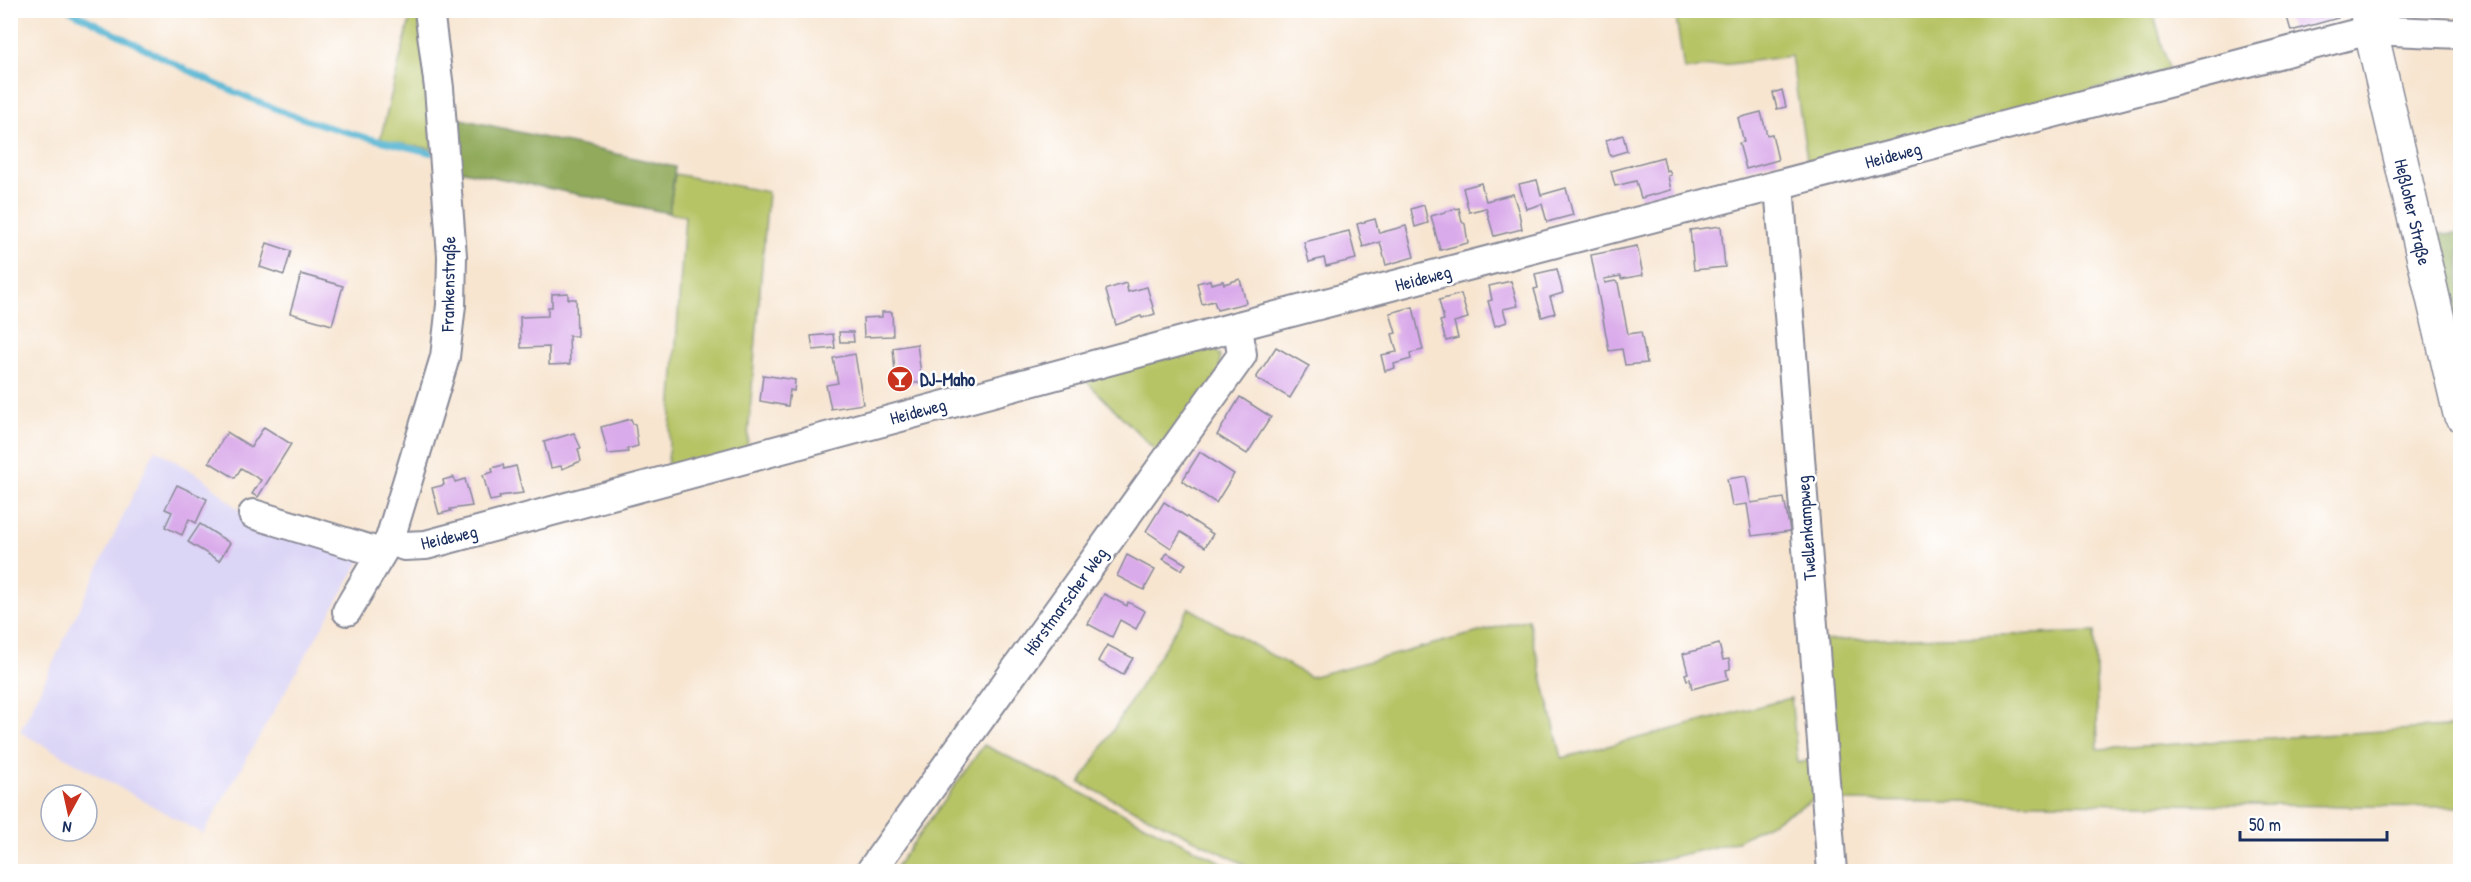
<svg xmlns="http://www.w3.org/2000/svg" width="2471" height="882" viewBox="0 0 2471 882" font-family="'Patrick Hand',sans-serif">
<rect width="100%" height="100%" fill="#fff"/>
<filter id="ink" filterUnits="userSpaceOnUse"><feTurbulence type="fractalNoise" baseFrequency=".0167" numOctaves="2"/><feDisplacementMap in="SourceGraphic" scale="12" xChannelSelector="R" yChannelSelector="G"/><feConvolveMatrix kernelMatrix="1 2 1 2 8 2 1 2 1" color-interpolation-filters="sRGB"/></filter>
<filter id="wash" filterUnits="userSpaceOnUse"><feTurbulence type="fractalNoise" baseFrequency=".008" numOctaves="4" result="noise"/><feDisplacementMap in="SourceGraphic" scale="24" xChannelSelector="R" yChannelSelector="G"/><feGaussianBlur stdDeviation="1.35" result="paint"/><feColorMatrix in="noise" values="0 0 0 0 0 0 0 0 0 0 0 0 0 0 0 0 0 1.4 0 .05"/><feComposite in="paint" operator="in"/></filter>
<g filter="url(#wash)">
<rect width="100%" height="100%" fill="#f7e5d0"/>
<polygon fill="#dcd6f6" points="155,449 205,479 251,521 363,556 203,834 20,732"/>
<g fill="#b7c466" stroke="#697a62" stroke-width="1.5">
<polygon points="412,11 418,11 433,149 380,140"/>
<polygon points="1675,11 2153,11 2169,70 1808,165 1791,56 1684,70"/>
<polygon points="675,174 768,192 747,449 667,471 685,216 669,213"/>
<polygon points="1211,348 1220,355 1220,372 1159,454 1083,378"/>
<polygon points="1189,608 1310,677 1528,619 1562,758 1791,698 1798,763 1814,759 1817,798 1735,842 1613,871 1240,872 1246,865 1080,783"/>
<polygon points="2095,632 2098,749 2460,726 2460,807 1833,801 1819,641"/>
<polygon points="984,745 1239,871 893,871"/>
</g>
<g fill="#91aa5b" stroke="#566c5c" stroke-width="1.5">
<polygon points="448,116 675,167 669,213 454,169"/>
<polygon points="2460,233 2460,346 2435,234"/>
</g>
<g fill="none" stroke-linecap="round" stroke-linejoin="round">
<path stroke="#52b4d1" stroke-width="6" d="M69,10c68,34 136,72 207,99 50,20 102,31 155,44"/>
</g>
<g id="blocks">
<g fill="#daabea">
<polygon points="2285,10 2336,10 2338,18 2291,31"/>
<polygon points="1782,90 1786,107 1777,109 1773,93"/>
<polygon points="1761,112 1767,135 1772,134 1778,160 1746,169 1739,143 1744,142 1738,118"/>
<polygon points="1623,135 1627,151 1610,156 1606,140"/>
<polygon points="1663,157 1666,171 1669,170 1671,175 1668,176 1671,190 1641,198 1636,181 1615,186 1611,171"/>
<polygon points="1537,180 1541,195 1566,188 1573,215 1547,222 1542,204 1526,209 1519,184"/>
<polygon points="1481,183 1486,201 1513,194 1519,213 1522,229 1494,236 1486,208 1469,212 1463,188"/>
<polygon points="1424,205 1428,223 1415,227 1411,209"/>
<polygon points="1459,208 1462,222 1465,224 1468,243 1440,250 1431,216"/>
<polygon points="1375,219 1379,233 1406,226 1414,257 1386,265 1380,242 1363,247 1357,224"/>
<polygon points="1721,226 1725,267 1694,270 1690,230"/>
<polygon points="1349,231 1356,259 1326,266 1324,258 1309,262 1304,242"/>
<polygon points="267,243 291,251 284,275 260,267"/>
<polygon points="1637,246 1643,275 1621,279 1621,276 1604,279 1605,283 1615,281 1618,283 1628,334 1641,332 1647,363 1625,365 1622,349 1609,351 1591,255"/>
<polygon points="1557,269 1563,293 1550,297 1555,313 1542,317 1534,289 1538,288 1535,274"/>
<polygon points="301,274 343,286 332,325 290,313"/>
<polygon points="1240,279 1246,303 1217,310 1214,301 1202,304 1197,283 1210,280 1211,284 1223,281 1224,284"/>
<polygon points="1511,281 1518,306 1503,309 1507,322 1495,326 1488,301 1492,300 1489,286"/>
<polygon points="1126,283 1128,292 1147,287 1155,314 1142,318 1141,316 1116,325 1106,291 1107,289"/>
<polygon points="568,293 568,299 576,299 577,336 569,336 570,364 549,365 549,347 521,348 520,317 548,316 548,307 552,307 552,294"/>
<polygon points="1461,294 1468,318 1454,322 1458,338 1446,341 1440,321 1444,320 1439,300"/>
<polygon points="1413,307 1423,350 1410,353 1411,359 1394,364 1395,368 1385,371 1381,355 1397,352 1392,334 1396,333 1390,313"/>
<polygon points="882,312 892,312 893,336 864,337 863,318 882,317"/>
<polygon points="839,332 853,332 854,342 840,342"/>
<polygon points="833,334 835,348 813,350 811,336"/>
<polygon points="917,344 922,382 896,385 893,348"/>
<polygon points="1276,347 1309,366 1290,398 1256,378"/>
<polygon points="855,354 863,404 831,409 826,385 838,383 833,358"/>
<polygon points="763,375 795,380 794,391 790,390 788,406 760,401"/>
<polygon points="1240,397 1271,417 1247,454 1217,435"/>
<polygon points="631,419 633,424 635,424 638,446 627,449 628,452 608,454 601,427"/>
<polygon points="264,427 291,444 258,497 252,494 261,480 241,468 235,478 209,462 227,432 251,447"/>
<polygon points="574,433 581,448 578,449 581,461 562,469 561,466 551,468 544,442"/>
<polygon points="1200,452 1234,474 1216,503 1182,481"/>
<polygon points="503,465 504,469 516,466 523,493 499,496 500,499 490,501 483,475 493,472 492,468"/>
<polygon points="1746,476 1751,503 1784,498 1790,531 1752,536 1747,504 1732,506 1727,479"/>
<polygon points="454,477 455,482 465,479 472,506 450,509 451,511 439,514 432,488 444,485 443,480"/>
<polygon points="177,485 207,499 196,523 189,519 182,535 165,527 172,512 165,509"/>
<polygon points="1164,502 1213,534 1205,547 1181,532 1171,548 1146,531"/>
<polygon points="200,524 230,543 219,561 188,542"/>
<polygon points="1167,553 1186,564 1181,570 1163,559"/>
<polygon points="1127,555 1155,570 1144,590 1117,576"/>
<polygon points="1104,594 1127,606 1128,602 1145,611 1136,629 1120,620 1112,637 1088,624"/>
<polygon points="1719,644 1723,660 1729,659 1730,665 1730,669 1726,670 1728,679 1692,689 1690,679 1687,680 1685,674 1688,673 1683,654"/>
<polygon points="1107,645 1133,658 1123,675 1098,661"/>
</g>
</g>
</g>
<g filter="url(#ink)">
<use href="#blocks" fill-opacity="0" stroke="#898a97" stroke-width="1.5"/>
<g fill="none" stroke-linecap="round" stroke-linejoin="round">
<defs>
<g id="minor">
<polyline points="1779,185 1832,872"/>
<polyline points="253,514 381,553"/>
<polyline points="390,539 404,546 426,545 1238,326 2370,30 2460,34"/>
<polyline points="347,611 390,539 445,357 451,305 452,256 439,88 429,10"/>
<polyline points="870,872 1242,355 1238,326"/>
</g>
<polyline id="major" points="2366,10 2460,414"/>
</defs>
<use href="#minor" stroke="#898a97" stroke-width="32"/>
<use href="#major" stroke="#898a97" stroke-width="36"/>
<use href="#minor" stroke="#fff" stroke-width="28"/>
<use href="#major" stroke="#fff" stroke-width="33"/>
</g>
</g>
<defs>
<symbol id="bar-disc" viewBox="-11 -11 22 22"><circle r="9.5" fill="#c8321e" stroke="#fff"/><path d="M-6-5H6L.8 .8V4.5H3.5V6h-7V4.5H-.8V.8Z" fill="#fff"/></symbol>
</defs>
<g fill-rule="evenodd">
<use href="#bar-disc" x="885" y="364" width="30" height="30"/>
</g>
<g text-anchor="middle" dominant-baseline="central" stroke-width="5" stroke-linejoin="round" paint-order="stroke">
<g font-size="18" fill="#1b2f5e" stroke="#fff">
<text transform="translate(1893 155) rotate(-15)">Heideweg</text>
<text transform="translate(2413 212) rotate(77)">Heßloher Straße</text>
<text transform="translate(1423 278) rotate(-15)">Heideweg</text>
<text transform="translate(448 284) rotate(-89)">Frankenstraße</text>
<text transform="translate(918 411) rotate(-15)">Heideweg</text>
<text transform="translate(1806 528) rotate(-94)">Twellenkampweg</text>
<text transform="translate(449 537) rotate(-13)">Heideweg</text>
<text transform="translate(1065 601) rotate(-54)">Hörstmarscher Weg</text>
</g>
<g font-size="18" font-weight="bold" fill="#1b2f5e" stroke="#fff" text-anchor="start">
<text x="920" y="379">DJ-Maho</text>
</g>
</g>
<rect width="2471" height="882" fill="none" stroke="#fff" stroke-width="36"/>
<g transform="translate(69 813) rotate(188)"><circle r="28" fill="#ffffff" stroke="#a4acbf" stroke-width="1.5"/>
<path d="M0-4.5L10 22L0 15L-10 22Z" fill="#c8321e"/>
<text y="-9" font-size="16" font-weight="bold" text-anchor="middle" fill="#1b2f5e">N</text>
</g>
<path d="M2240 831v9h147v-9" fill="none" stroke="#1b2f5e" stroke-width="3"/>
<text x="2249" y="831" font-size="18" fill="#1b2f5e" stroke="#ffffff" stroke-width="4.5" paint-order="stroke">50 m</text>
</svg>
